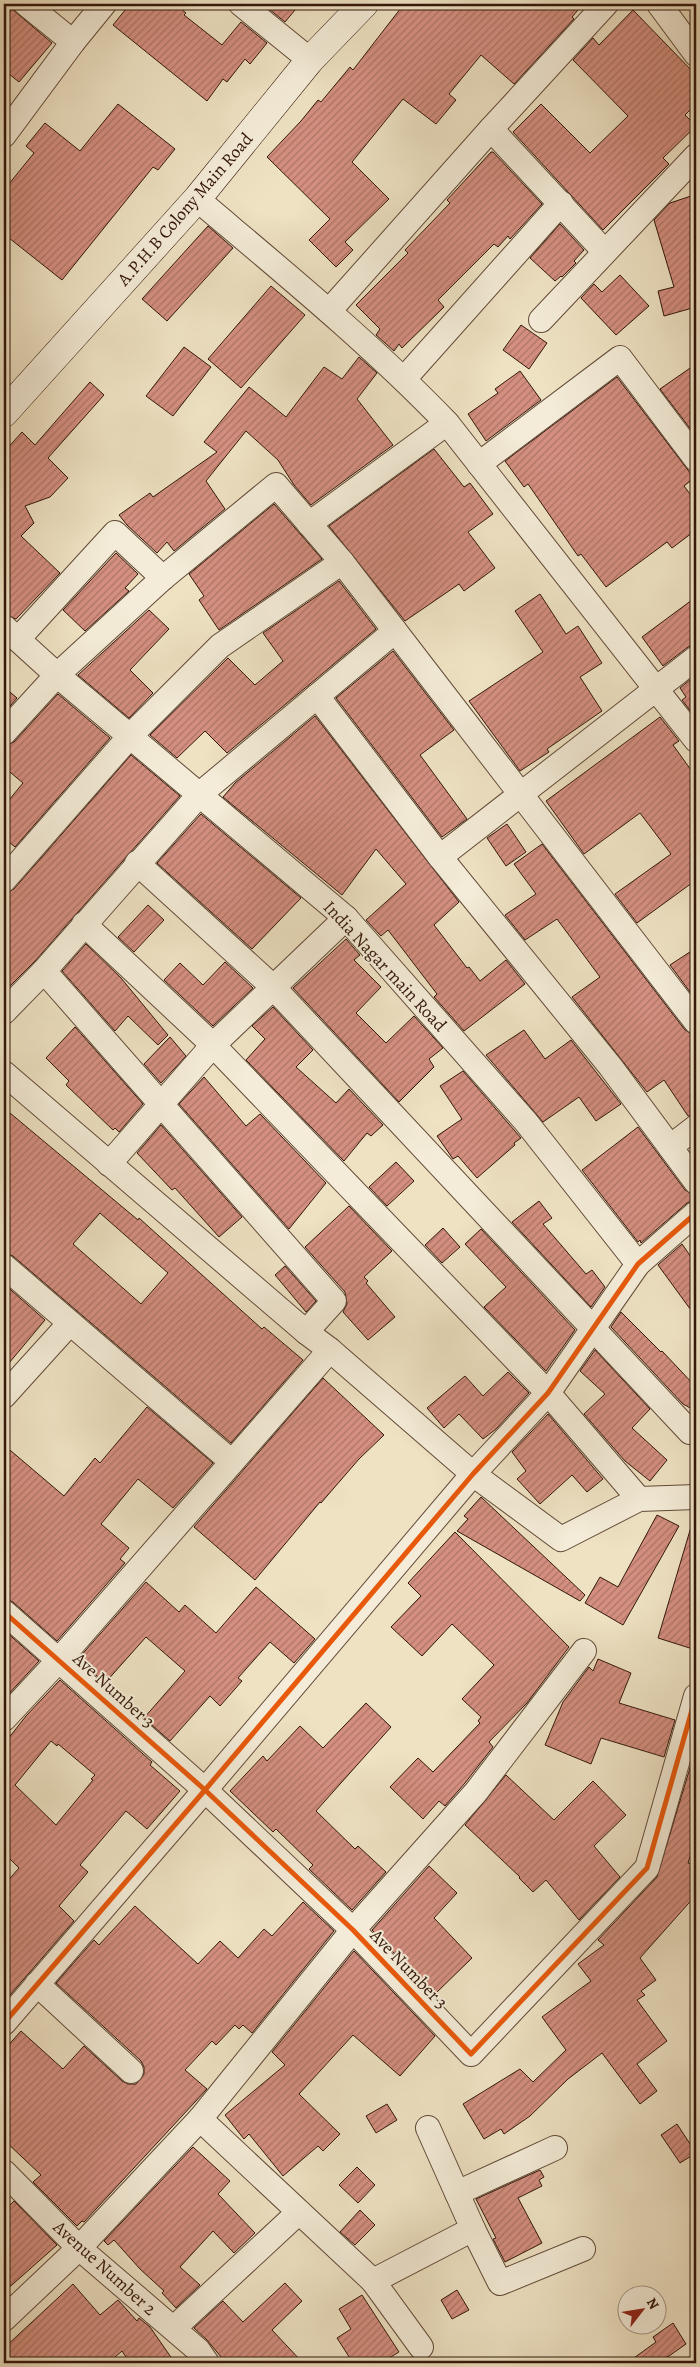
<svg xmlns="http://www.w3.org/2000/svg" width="700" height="2367" viewBox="0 0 700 2367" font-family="Alegreya,serif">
<defs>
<pattern id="building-hatch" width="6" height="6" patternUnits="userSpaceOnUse" patternTransform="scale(1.25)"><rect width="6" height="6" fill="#d48f80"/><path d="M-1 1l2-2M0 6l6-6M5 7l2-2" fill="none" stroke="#ad7467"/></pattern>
</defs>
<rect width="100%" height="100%" fill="#eee2c3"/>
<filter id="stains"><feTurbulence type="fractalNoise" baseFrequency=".004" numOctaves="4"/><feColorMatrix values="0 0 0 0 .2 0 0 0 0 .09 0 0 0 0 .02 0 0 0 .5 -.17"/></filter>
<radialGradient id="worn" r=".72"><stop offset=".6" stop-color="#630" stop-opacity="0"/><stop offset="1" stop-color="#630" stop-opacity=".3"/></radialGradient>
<g fill="url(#building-hatch)" stroke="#33170a" fill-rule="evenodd">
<polygon points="130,4 175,4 186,13 184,15 222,45 241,22 267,43 250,64 245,59 227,82 223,79 207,101 113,25"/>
<polygon points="263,4 300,4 285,22"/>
<polygon points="404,4 583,4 572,17 574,19 514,84 481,55 449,94 456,100 436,124 403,99 352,162 389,199 345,242 353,250 336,267 309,240 330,219 267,157 301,121 318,100 321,102 350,67 353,70"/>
<polygon points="12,9 52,43 19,82 4,70 4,19"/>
<polygon points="633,10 696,75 696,104 685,115 696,126 663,158 669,164 603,230 513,132 541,104 590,153 628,116 573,60 593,38 599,45"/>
<polygon points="118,104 175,149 158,170 153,167 62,280 4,234 4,190 34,153 26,146 45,123 80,151"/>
<polygon points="491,152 493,152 542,204 510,239 508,236 498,247 494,244 438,300 444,307 402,348 399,344 394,351 376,335 380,329 356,305 408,253 405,250 450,203 447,200"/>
<polygon points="691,196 696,211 696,307 664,316 658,291 674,287 654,220 670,203"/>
<polygon points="560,224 584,250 574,261 576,263 562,277 561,276 555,281 530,258"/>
<polygon points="208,226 233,248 167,321 142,299"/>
<polygon points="620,275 649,306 616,335 581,298 594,284 602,292"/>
<polygon points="271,286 305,315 241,388 208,359"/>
<polygon points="521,325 547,343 529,369 503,350"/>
<polygon points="184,347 211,367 173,416 146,396"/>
<polygon points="359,357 377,373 357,399 393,445 311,505 294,485 278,460 246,431 206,481 225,509 174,551 167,542 157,553 127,525 119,515 150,493 153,497 217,452 204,442 249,387 286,417 324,367 342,379"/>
<polygon points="696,364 696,428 692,431 660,389"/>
<polygon points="520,371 541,400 486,441 468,414 498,393 495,389"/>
<polygon points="617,377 694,478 684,486 696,502 696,530 672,548 667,542 606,587 581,554 578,556 528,484 524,487 505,461"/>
<polygon points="90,382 104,395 48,458 68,478 50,497 25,506 34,523 21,536 60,573 16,619 4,614 4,452 22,432 35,445"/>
<polygon points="434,449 464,487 470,483 493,514 468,532 495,568 464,591 459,584 405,621 329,526"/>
<polygon points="274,504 322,559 219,630 199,600 204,596 189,574"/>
<polygon points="116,553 138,574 125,588 129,591 85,631 63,610"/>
<polygon points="339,581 376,629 227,753 205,731 177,758 150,735 228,658 255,685 283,661 263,633"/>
<polygon points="540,594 566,634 578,626 602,663 580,677 602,711 547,749 549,752 520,771 469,701 543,652 515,611"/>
<polygon points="696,597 696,645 688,647 663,666 642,637"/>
<polygon points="149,610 169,629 130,670 153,693 129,718 78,675"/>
<polygon points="393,651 454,730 420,755 467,819 442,837 336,698"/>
<polygon points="696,675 696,718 682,700 686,697 680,688"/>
<polygon points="4,687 17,698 4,713"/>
<polygon points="58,694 110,738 15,847 4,838 4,806 23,783 4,767 4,746 14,742"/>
<polygon points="315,716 459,902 434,925 467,968 469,967 480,981 506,960 525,984 464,1031 434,997 437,994 388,930 381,936 366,920 406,884 376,849 342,895 223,797 235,783"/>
<polygon points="660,717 679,741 673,745 696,777 696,880 637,923 615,894 671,854 640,813 584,854 546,801"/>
<polygon points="131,755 180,796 35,961 4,992 4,894 14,889"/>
<polygon points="201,814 301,898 252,949 157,863"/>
<polygon points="507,824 526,852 506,866 487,838"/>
<polygon points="542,844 685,1030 696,1035 696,1114 688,1116 664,1080 647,1092 572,997 600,977 557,919 525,940 505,915 536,894 514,864"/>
<polygon points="148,905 164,920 134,952 118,937"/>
<polygon points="346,939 360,955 354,960 381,987 356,1013 386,1043 414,1016 443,1048 429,1059 434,1067 399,1102 293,988"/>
<polygon points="86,944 121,978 168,1035 158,1045 128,1016 115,1031 62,971"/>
<polygon points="696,948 696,1000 670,965"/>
<polygon points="225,962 253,988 213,1026 164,980 180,963 203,985"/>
<polygon points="273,1007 313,1050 296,1067 336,1103 349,1089 383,1125 371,1136 367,1133 344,1161 246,1060 265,1039 252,1026"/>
<polygon points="75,1027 143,1104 119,1132 115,1128 113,1130 66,1085 69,1081 46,1058"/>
<polygon points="524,1030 545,1059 571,1040 621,1104 596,1121 579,1097 543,1122 486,1055"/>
<polygon points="170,1037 186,1056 161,1083 144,1064"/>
<polygon points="463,1071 521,1138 514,1143 515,1145 477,1178 458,1156 453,1159 437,1136 462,1119 440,1086"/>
<polygon points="204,1077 246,1126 260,1114 326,1183 289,1229 179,1104"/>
<path d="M4,1108l134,112 1,-2 123,111 2,-2 39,33 -72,83 -218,-187 -9,-3zM100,1213l68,60 -27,31 -68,-60z"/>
<polygon points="161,1125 242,1217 219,1237 175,1188 172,1190 137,1153"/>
<polygon points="638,1127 685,1190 696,1196 696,1200 687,1203 641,1243 640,1240 638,1242 582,1170"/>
<polygon points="396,1162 414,1181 387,1206 369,1187"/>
<polygon points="539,1201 552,1218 543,1224 586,1274 592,1270 605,1287 591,1307 512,1222"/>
<polygon points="349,1206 392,1251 364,1277 368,1281 366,1283 395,1317 368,1340 343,1312 347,1304 345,1292 305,1247"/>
<polygon points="443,1228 460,1247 442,1263 425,1245"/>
<polygon points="481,1229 575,1330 546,1371 484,1307 506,1287 465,1244"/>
<polygon points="682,1244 696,1264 696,1317 658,1265"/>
<polygon points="285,1266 316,1301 306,1312 275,1275"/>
<polygon points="4,1284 45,1320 4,1369"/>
<polygon points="621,1312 661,1352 662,1351 696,1387 696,1411 683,1404 611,1327"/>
<polygon points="595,1350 650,1409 632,1428 667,1460 650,1481 625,1461 584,1414 605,1394 580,1371"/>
<polygon points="508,1372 529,1393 496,1429 483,1439 459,1414 444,1428 427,1408 465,1376 483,1396"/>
<polygon points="323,1378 384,1435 359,1459 321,1503 320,1502 255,1580 194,1527"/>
<polygon points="147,1407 213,1463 173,1508 138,1479 101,1524 129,1548 120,1559 125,1563 57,1641 13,1602 4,1599 4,1445 64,1496 95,1458 100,1463"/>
<polygon points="548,1414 603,1479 587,1492 572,1475 540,1504 517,1479 526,1471 512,1452"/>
<polygon points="481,1497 585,1595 580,1601 457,1531 468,1519 464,1516"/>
<polygon points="657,1515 679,1526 623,1625 585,1603 600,1577 618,1587"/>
<polygon points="691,1527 696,1528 696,1650 658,1638"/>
<polygon points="455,1532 569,1647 527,1703 489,1742 493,1747 465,1783 445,1806 439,1801 423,1819 390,1787 418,1758 433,1772 480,1723 478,1721 481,1717 462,1699 494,1665 452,1624 422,1656 391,1627 421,1596 408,1583"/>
<polygon points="146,1582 179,1612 185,1605 216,1633 256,1587 315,1639 294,1663 270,1642 238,1678 242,1681 220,1706 210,1696 170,1741 144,1718 185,1671 146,1637 105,1683 78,1659"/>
<polygon points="4,1630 39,1661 5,1698 4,1697"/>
<polygon points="598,1659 631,1673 619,1703 675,1720 664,1757 601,1738 591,1764 545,1745 563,1702 589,1667 593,1671"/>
<path d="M60,1680l92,82 -2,3 30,26 -33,38 -21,-18 -46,54 8,7 -29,34 15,15 -70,81v-117l15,-17 -15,-15v-109l22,-28zM51,1741l6,5 1,-2 37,31 -4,4 2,1 -37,45 -41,-40z"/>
<polygon points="366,1703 391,1727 316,1811 355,1849 358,1846 386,1872 352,1910 309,1869 313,1865 276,1829 273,1832 230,1791 263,1756 267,1761 300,1726 323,1748"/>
<polygon points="693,1758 696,1759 696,1838 688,1863 696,1865 696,1895 640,1958 656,1980 641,1991 645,1995 637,2000 667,2041 637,2064 657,2091 640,2104 602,2053 568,2079 530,2116 504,2134 501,2129 484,2139 463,2104 520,2069 533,2082 566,2050 542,2017 591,1981 578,1964 604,1945 598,1940 657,1877"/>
<polygon points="506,1775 554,1820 593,1781 626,1815 594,1846 620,1877 579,1920 546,1880 533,1892 519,1878 520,1877 465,1825"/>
<polygon points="429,1866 457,1893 434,1918 472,1958 434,1995 372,1930"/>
<polygon points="303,1902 334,1931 252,2033 243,2025 239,2029 235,2025 216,2045 212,2041 185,2070 207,2089 84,2222 82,2221 77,2226 33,2182 41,2175 4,2140 4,2050 21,2031 63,2069 84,2046 122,2081 128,2084 136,2084 144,2074 144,2067 141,2061 56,1983 94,1940 99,1945 135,1906 198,1964 220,1941 238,1958 264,1929 272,1936"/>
<polygon points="354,1951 435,2036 400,2076 353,2035 299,2094 340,2134 323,2151 318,2146 283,2176 249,2134 244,2139 225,2115 285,2065 272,2052"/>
<polygon points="387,2104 397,2120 376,2133 366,2116"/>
<polygon points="677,2124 696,2153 680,2163 661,2135"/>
<polygon points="193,2147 230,2181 218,2194 255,2233 234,2253 213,2231 180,2267 200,2285 176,2308 162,2293 164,2291 140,2269 114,2240 108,2245 104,2241"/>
<polygon points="357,2167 375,2185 358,2203 339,2185"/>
<polygon points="540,2170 544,2177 539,2180 542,2186 518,2198 542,2243 505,2262 493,2239 496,2238 476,2199"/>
<polygon points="14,2201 57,2245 4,2292 4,2211"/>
<polygon points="360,2210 375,2225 355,2245 340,2232"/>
<polygon points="285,2283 302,2301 272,2330 303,2363 226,2363 207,2340 194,2328 223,2301 243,2322"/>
<polygon points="73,2284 100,2315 118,2300 137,2321 139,2318 150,2327 175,2363 130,2363 122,2351 108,2363 16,2363 4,2351 4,2348"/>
<polygon points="457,2290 469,2310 452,2319 441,2300"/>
<polygon points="362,2295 399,2352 381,2363 353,2363 337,2338 351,2329 339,2309"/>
<polygon points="673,2323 686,2344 659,2363 627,2363 656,2342 653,2337"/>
</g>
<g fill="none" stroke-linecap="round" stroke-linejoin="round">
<defs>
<g id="street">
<polyline points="26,4 73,42"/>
<polyline points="241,4 310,60"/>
<polyline points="659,4 696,54"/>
<polyline points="491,129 604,251"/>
<polyline points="4,135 73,42 104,4"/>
<path d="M197,199c85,72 172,143 250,224l249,317"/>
<polyline points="329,311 491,129 606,4"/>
<polyline points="541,320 696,156"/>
<polyline points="404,379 561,203"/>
<polyline points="479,464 620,358 696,459"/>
<polyline points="309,524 447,423"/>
<polyline points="4,627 57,675 346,918 526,1122 638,1264"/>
<polyline points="18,639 115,533 163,578"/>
<polyline points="317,696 440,857 610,1066 696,1182"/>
<polyline points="4,733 57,675 163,578 276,485 342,562 696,1022"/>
<polyline points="440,857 696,658"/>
<polyline points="137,863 272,986 690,1432"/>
<polyline points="4,880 131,735 220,646 342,562"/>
<polyline points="84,924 213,1045 548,1393 639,1499"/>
<polyline points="44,971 334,1301 306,1332"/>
<polyline points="4,1012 44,971 200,794 395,631"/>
<polyline points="4,1073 306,1332 330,1350 473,1474 561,1539 639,1499 696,1497"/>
<polyline points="670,1147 696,1127"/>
<polyline points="109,1164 213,1045 346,918"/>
<polyline points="4,1266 232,1462"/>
<polyline points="4,1396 70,1323"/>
<polyline points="4,1612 205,1790 353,1930 471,2054 647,1868 696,1696"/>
<polyline points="4,1719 59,1660 330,1350"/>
<polyline points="37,1984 131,2071"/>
<polyline points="4,2023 205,1790 473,1474 548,1393 638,1264 696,1213"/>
<polyline points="200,2119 373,2281 421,2347"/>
<polyline points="4,2172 79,2248 198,2350 207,2363"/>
<polyline points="457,2193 555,2148"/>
<polyline points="473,2229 500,2283 583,2249"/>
<polyline points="373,2281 473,2229 428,2128"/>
<polyline points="4,2319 79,2248 200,2119 353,1930 476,1792 584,1651"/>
<polyline points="174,2328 299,2212"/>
</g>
<polyline id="secondary" points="4,413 197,199 310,60 364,4"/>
</defs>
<use href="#street" stroke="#624a38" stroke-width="26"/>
<use href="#secondary" stroke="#33170a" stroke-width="29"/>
<use href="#street" stroke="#f4ecd8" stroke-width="24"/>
<use href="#secondary" stroke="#f4ecd8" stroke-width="28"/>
<defs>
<g id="cycleway">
<polyline points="4,1612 205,1790 353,1930 471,2054 647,1868 696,1696"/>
<polyline points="4,2023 205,1790 473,1474 548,1393 638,1264 696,1213"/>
</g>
</defs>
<use href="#cycleway" stroke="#f4ecd8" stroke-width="8"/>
<use href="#cycleway" stroke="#e8590c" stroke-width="5"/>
</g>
<g text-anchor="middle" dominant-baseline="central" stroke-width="4" stroke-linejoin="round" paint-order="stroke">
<g font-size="18" fill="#33170a" stroke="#f4ecd8">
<text transform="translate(185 209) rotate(-49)">A.P.H.B Colony Main Road</text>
<text transform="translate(385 966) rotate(47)">India Nagar main Road</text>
<text transform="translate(114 1690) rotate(42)">Ave Number 3</text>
<text transform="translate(409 1969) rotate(46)">Ave Number 3</text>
<text transform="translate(105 2268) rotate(42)">Avenue Number 2</text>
</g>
</g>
<rect width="700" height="2367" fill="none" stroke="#eee2c3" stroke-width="20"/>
<rect x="5" y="5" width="690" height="2357" fill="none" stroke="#33170a" stroke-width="2.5"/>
<rect x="10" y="10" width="680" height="2347" fill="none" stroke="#33170a"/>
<g transform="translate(642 2310) rotate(59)"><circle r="24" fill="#f4ecd8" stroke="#a79786"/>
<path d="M0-4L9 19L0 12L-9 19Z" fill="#8f2418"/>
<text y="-8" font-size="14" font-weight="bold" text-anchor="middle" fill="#33170a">N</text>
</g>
<rect width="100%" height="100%" filter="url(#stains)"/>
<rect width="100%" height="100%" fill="url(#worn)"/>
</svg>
